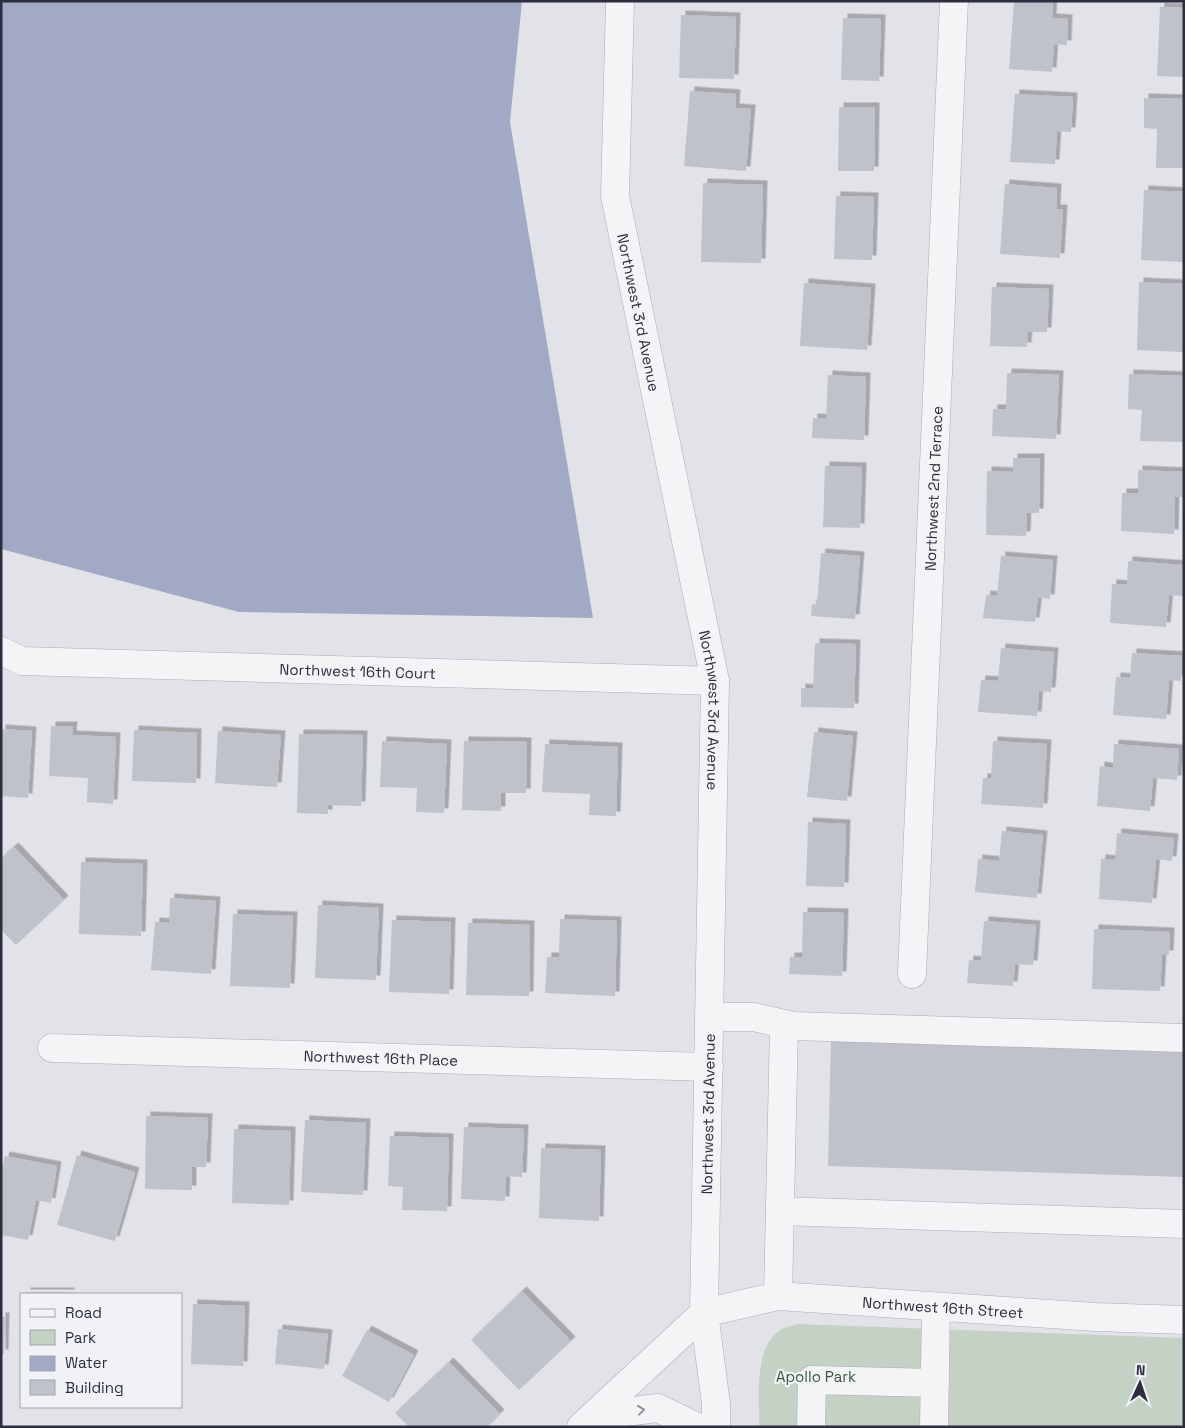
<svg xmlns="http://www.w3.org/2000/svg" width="1185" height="1428" viewBox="0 0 1185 1428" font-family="'Space Grotesk',sans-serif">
<defs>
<filter id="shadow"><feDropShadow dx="4.5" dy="-4.5" stdDeviation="0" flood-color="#0004"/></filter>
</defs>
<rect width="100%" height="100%" fill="#e2e3e9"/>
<path fill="#c4d1c4" d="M798,1324l386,14v89h-425c1,-29 -6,-79 21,-97 5,-3 12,-4 18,-6z"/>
<polygon fill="#a1a9c5" points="1,1 522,1 510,122 593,618 239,612 1,549"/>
<g fill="#bfc1cb" filter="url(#shadow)">
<polygon points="1014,1 1053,2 1052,18 1068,19 1067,45 1054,44 1052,72 1009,69"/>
<polygon points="1160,7 1184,8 1184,77 1157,76"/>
<polygon points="681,15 736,17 734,79 679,78"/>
<polygon points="843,18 881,19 879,81 841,80"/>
<polygon points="690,91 736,94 735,108 751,109 746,171 684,166"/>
<polygon points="1015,94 1073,97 1071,132 1057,131 1055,164 1010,162"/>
<polygon points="1144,98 1184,99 1184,168 1156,168 1157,129 1144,128"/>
<polygon points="839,107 875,107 874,171 838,171"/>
<polygon points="703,183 763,185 761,263 701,262"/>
<polygon points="1005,184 1057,188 1056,209 1063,209 1060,258 1000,254"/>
<polygon points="1144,190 1184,192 1184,262 1141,260"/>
<polygon points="836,196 874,197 872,260 834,259"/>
<polygon points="1139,282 1184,284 1184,352 1137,350"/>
<polygon points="804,283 871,288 867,350 800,346"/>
<polygon points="992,287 1049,289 1047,332 1028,332 1027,347 990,346"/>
<polygon points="1007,373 1059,375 1056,439 992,436 993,409 1006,409"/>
<polygon points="1129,374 1184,376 1184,442 1140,441 1142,410 1128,409"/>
<polygon points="828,375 866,377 864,440 812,438 813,418 826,419"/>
<polygon points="1013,458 1040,458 1039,513 1027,513 1026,536 986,535 987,471 1013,472"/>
<polygon points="825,466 862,467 860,528 823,527"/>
<polygon points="1138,470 1184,472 1184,497 1175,497 1174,534 1121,531 1122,493 1138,493"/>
<polygon points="821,553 860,556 855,619 811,616 812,604 817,605"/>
<polygon points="1001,556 1053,560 1050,599 1038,597 1035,622 983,618 986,595 997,596"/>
<polygon points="1128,561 1184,565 1184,596 1169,595 1166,627 1110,623 1112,584 1127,585"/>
<polygon points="815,643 856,644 854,708 801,707 801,688 813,689"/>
<polygon points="1001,648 1054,652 1051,692 1039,691 1037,716 978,712 981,680 998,681"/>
<polygon points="1132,653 1182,656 1181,681 1169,680 1166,719 1113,715 1116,677 1130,678"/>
<polygon points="51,726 73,726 72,735 116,737 113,804 87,802 88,778 49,776"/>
<polygon points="1,729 32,731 28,798 1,796"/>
<polygon points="134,730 197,733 196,783 132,781"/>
<polygon points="218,731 281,735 277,787 215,783"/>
<polygon points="814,732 853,736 847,801 807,797"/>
<polygon points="299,734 363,735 361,806 328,805 328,814 297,813"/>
<polygon points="382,741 447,744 444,813 416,812 417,788 380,787"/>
<polygon points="464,741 527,742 526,793 501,793 501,811 462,810"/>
<polygon points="993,741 1047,744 1043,808 981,804 983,778 991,778"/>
<polygon points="545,744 618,747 616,816 589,815 590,794 542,792"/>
<polygon points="1114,744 1179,749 1177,780 1153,778 1150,811 1097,806 1100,766 1113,768"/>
<polygon points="808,822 846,824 844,887 806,886"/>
<polygon points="1002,831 1043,835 1037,898 975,892 978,859 999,861"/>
<polygon points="1117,833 1174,838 1172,861 1156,859 1152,903 1099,899 1101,859 1115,860"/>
<polygon points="14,847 64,900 16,945 1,930 1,858"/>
<polygon points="81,862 143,864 141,936 79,934"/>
<polygon points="170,898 216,901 211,974 151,970 155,922 169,923"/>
<polygon points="318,905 379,908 376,980 315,978"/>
<polygon points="803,912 844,913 842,976 789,974 790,957 802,957"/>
<polygon points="233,914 293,916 290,988 230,986"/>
<polygon points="560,919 617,921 615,996 545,993 547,957 559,957"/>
<polygon points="392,920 451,922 449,994 389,992"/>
<polygon points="984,921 1036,925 1033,965 1015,964 1013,986 967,983 969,960 981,961"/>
<polygon points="468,923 530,925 529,996 466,995"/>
<polygon points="1094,929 1170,932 1169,955 1162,955 1160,991 1092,989"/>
<polygon points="831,1038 1184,1048 1184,1177 828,1166"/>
<polygon points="146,1116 208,1118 206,1167 192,1167 192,1190 145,1189"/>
<polygon points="305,1120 366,1123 363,1195 301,1192"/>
<polygon points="464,1127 524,1129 522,1177 506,1176 505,1201 461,1199"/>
<polygon points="234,1129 291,1131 289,1205 232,1203"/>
<polygon points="390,1136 449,1138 447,1211 402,1210 403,1187 388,1186"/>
<polygon points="541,1148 601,1150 599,1221 539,1218"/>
<polygon points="77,1155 135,1172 115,1241 57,1225"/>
<polygon points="5,1156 57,1166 51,1203 36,1200 28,1240 1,1235 1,1165 3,1165"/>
<polygon points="522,1291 571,1341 519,1390 471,1340"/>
<rect x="26" y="1292" width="44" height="2"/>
<polygon points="193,1304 245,1306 243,1366 191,1364"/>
<polygon points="1,1317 5,1317 4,1354 1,1354"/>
<polygon points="278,1329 328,1334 324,1369 275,1364"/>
<polygon points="367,1330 414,1355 389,1402 342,1376"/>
<polygon points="449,1362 500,1414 487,1427 409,1427 395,1413"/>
</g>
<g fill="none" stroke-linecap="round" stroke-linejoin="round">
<defs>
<g id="minor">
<path id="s1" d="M620,1l-5,195 100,485 -11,632 12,91v23"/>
<path id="s2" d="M1,651l21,10 693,20"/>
<path id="s3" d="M912,974l42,-973"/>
<polyline points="709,1017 754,1017 793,1026 1184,1038"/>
<path id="s4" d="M52,1048l657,19"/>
<polyline points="780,1211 1184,1224"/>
<polyline points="778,1296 784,1026"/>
<polyline points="593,1416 658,1408 697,1427"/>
<path id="s5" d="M581,1427l123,-114 74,-17 317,21 89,3"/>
<polyline points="811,1427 812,1380 935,1383"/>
<polyline points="934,1427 936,1307"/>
</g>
</defs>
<use href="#minor" stroke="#abadb6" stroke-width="29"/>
<use href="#minor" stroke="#f4f4f7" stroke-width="28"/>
</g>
<defs><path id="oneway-chevron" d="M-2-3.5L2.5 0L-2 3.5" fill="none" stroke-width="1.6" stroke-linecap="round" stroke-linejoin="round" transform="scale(1.25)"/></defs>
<use stroke="#90919b" href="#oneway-chevron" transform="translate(641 1410) rotate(-7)"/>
<g text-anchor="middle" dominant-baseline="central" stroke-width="4.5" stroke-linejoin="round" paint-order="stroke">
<g font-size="15" fill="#2c2e3f" stroke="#f1f2f6">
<text stroke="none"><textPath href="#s1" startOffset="314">Northwest 3rd Avenue</textPath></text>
<text stroke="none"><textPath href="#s3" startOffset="486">Northwest 2nd Terrace</textPath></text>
<text stroke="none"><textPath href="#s2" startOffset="359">Northwest 16th Court</textPath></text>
<text stroke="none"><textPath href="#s1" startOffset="719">Northwest 3rd Avenue</textPath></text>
<text stroke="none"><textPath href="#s4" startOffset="329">Northwest 16th Place</textPath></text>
<text transform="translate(708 1114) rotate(-89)">Northwest 3rd Avenue</text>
<text stroke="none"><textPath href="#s5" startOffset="409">Northwest 16th Street</textPath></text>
</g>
<g font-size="15" fill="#3a593c" stroke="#f1f2f6">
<text x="816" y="1376">Apollo Park</text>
</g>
</g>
<rect width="1185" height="1428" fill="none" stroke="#2c2e3f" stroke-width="5"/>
<rect x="20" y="1293" width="162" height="115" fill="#f1f2f6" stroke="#a2a4ad"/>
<rect x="30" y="1309" width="25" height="8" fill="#f4f4f7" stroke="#a2a4ad"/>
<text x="65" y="1318" font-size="15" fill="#2c2e3f">Road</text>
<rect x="30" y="1330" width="25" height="15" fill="#c4d1c4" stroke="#a2a4ad"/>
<text x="65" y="1343" font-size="15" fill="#2c2e3f">Park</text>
<rect x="30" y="1356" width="25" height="15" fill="#a1a9c5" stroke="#a2a4ad"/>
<text x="65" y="1368" font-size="15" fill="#2c2e3f">Water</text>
<rect x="30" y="1380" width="25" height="15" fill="#bfc1cb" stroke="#a2a4ad"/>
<text x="65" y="1393" font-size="15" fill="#2c2e3f">Building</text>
<g transform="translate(1140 1383) rotate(3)" stroke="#f1f2f6" stroke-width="4" paint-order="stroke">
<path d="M0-4L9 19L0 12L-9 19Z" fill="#2c2e3f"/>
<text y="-8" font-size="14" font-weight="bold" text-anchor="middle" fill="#2c2e3f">N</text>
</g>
</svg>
